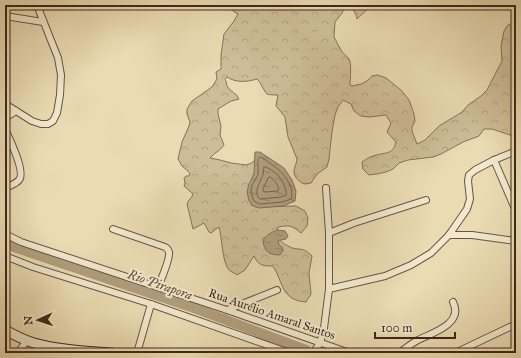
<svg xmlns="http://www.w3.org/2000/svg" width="521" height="358" viewBox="0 0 521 358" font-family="'IM FELL Great Primer',serif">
<defs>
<pattern id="forest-crowns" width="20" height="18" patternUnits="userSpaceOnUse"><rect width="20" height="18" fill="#cdbd98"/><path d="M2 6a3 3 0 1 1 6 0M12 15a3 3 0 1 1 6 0" fill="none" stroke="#b1a282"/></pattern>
<pattern id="water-ripples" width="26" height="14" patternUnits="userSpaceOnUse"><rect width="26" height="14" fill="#b09e7e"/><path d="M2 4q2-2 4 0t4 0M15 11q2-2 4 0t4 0" fill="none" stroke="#918166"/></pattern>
</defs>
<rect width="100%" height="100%" fill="#eadbb2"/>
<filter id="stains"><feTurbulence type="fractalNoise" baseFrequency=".005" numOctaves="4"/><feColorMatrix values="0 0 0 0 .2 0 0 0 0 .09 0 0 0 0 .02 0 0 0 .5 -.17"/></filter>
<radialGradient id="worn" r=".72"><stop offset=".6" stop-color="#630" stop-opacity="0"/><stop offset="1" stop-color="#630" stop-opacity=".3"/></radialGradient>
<path fill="url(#forest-crowns)" stroke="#867259" d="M231,5h141l-15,14c-1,-6 -4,-11 -10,-13l-2,1 -3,6 -7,9 -1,15c3,5 5,10 8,15 2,2 5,4 7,7 3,5 1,20 1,26l2,1 9,-2 6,-3 5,-5 6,-1 8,3 15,12 8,10 5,14 1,7 -3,6v4l5,13 8,-4 14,-14 23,-14 6,-7 13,-9 6,-6 15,-29 -1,-15 3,-15 3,-5 9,-5v116l-24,-8h-8l-5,7 -16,6 -22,12 -8,3 -25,3 -9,3 -6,6 -7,3 -9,2 -8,1 -6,-6 -1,-7c3,-2 7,-5 11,-6 10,-4 20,0 23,-14l-9,-10 4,-9 -5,-8 -17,2 -8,-1 -7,-5 -3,-7 -8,-4 -5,7 -3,8 -3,17 -3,27 -2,8 -10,7 -6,9c-2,0 -4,1 -6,1 -5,-1 -11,-7 -11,-12 0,-5 3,-9 3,-13l-9,-22 -3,-20 -9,-11 2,-11c-3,0 -8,0 -11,-1 -3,-3 -6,-11 -10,-15 -10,3 -21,4 -30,-2l-2,2c1,1 2,7 2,7 3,6 10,7 12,13l-8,2 -13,8v5l3,12 -1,9 4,10c-4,6 -10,8 -14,13l10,2 11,3 15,2 6,-2 7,-8 -8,50 8,2 37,-1 9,5 3,7 -1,8 -6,7c-9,-8 -12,-8 -23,-6l-2,8c3,4 7,9 12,11 10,6 14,-1 24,10l-3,17 2,21 -5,8c-25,-2 -22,-18 -33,-36 -9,0 -15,0 -19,-10l-9,14 -8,5c-2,-2 -6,-3 -8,-5 -7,-8 -7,-33 -10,-43l-8,6 -2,-1 -5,-9 -11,6 -6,-25c1,-4 5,-6 6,-10l-9,-8 1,-3 -1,-5 2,-2h3l1,-2 -2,-3 -6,-5 -4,-7 4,-17 7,-16 1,-4 -3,-8v-5l5,-8 20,-14 5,-8 -1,-7 5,-3v-14l3,-21 10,-13 4,-7 -5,-3z"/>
<g fill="url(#water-ripples)" stroke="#826f56">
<polygon points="255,152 260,152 284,168 292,180 296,191 295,201 283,206 259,208 253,206 249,201 247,192 249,184 254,174"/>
<path d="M278,230l7,1 3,5 -2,3 -5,1 -3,1 1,4 3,2 1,4 -3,4c-11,0 -16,-3 -17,-15 4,-5 8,-8 15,-10z"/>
</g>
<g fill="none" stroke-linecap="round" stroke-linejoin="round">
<g stroke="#77634c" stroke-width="1">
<path d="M260,157c14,7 36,24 31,42l-9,3 -22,2 -5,-2 -2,-3 -2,-7 1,-7 6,-10v-16z"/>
<path d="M264,167h2c4,2 8,5 11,7 5,5 10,15 9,21l-5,2 -21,2 -2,-2c-3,-8 1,-12 4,-20 2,-3 1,-7 2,-10z"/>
<path d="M270,177c4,2 8,8 9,13l-1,1 -13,1 -2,-1v-2l5,-11z"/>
</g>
<polyline stroke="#b09e7e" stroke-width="10" points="5,244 194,308 306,350"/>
<defs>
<g id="street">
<polyline points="5,16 43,22"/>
<polyline points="5,104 32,121 41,124 48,124 53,121 57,113 60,95 61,75 58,58 37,5"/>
<polyline points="5,118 16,111"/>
<path d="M5,129c4,9 21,43 14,51 -3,4 -10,6 -14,8"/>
<polyline points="494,160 516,211"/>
<path d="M113,229l52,18c2,1 3,2 4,5 1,6 -8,28 -11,35"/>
<polyline points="329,233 354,223 426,200"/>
<polyline points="5,234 21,242 227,310 350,353"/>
<polyline points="449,235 472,235 516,241"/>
<polyline points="5,256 33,267 151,304 290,353"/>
<polyline points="329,289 385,276 411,265 431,253 449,235 467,209 470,199 468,181 469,175 475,170 494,160 516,151"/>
<polyline points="227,310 277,290"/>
<polyline points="18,353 27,340"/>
<polyline points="137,353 151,304"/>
<polyline points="313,353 320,343 324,328 329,289 329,233 326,188"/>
<path d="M400,353c5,-5 11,-9 18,-13 14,-7 46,-16 35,-38"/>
<polyline points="455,353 516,324"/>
</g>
<path id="secondary" d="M5,330c9,5 19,10 29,13 25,7 52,8 78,10"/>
</defs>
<use href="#street" stroke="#695540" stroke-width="8"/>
<use href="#secondary" stroke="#3e281a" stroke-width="11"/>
<use href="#street" stroke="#f1e8cd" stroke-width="6"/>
<use href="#secondary" stroke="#f1e8cd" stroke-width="9"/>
</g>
<g text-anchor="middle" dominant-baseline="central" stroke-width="4" stroke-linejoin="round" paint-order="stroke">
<g font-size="12" fill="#3e281a" stroke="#f1e8cd">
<text transform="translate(272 314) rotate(19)">Rua Aurélio Amaral Santos</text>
</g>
<g font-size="13" font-style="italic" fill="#604b38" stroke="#f1e8cd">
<text transform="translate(160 285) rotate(19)">Rio Pirapora</text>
</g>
</g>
<rect width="521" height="358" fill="none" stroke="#eadbb2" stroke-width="20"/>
<rect x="6" y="6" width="509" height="346" fill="none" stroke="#3e281a" stroke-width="2"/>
<rect x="10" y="10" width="501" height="338" fill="none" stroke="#3e281a"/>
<g transform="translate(38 320) rotate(267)" stroke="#f1e8cd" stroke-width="3" paint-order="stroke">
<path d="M0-3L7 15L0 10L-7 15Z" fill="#3e281a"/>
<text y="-6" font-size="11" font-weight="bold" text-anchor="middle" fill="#3e281a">N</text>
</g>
<path d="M375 332v6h80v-6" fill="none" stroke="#3e281a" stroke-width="2"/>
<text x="381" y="332" font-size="12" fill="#3e281a" stroke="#f1e8cd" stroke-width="3" paint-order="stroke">100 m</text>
<rect width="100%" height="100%" filter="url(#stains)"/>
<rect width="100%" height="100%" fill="url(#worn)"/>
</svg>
